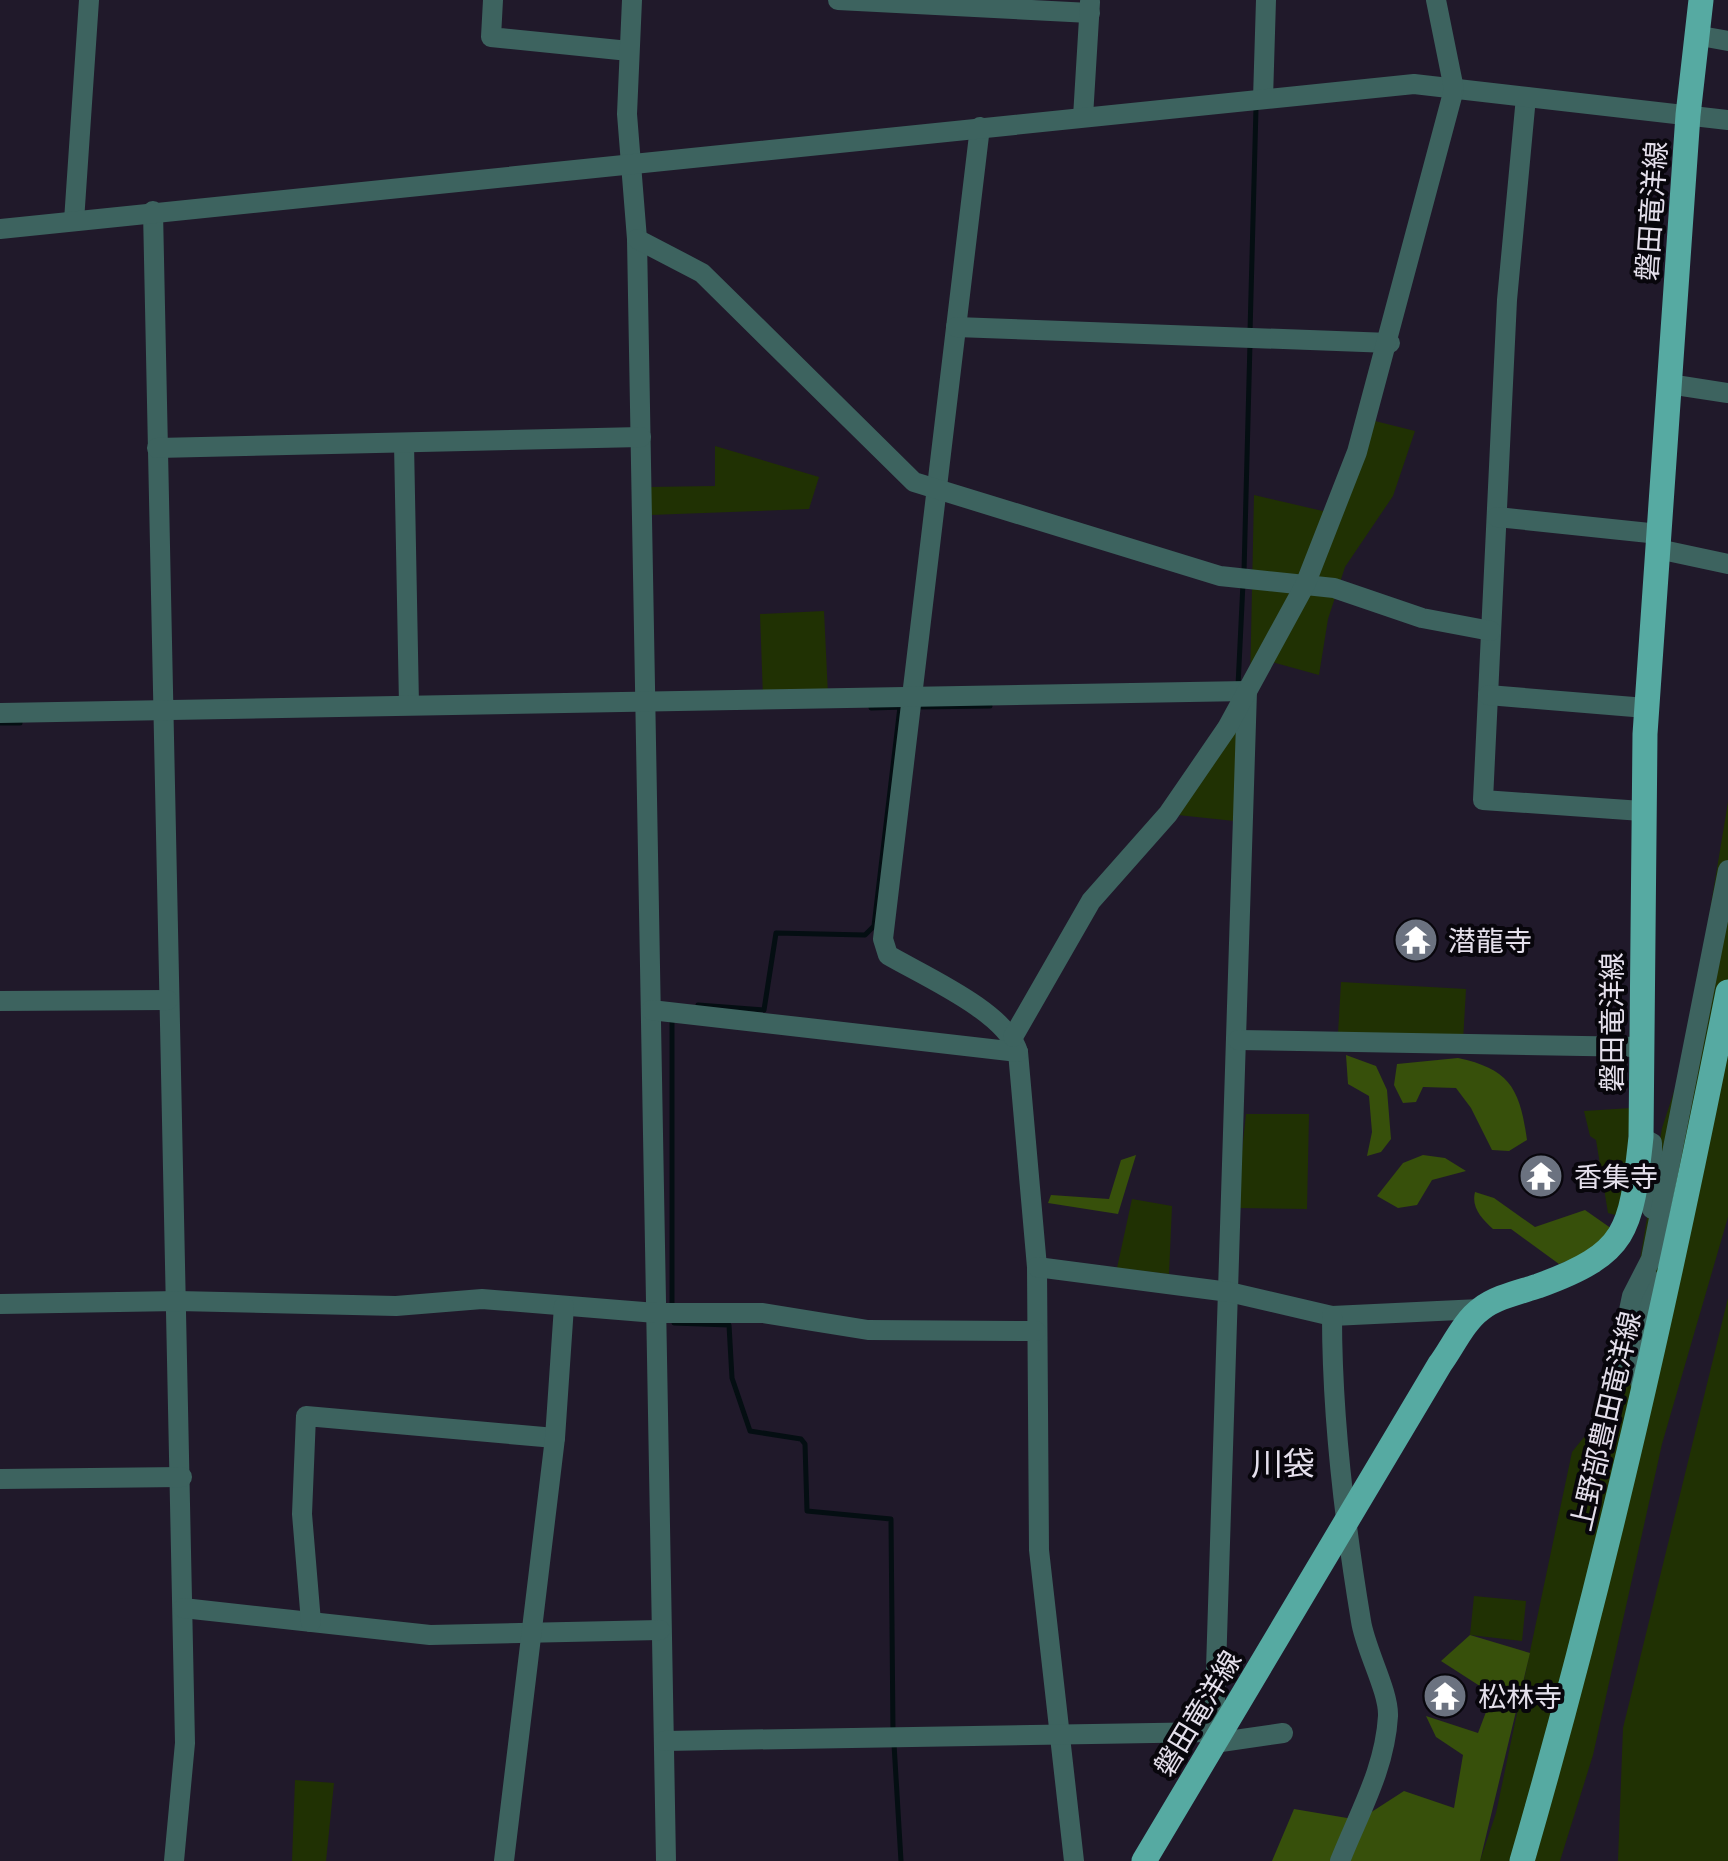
<svg xmlns="http://www.w3.org/2000/svg" width="1728" height="1861" viewBox="0 0 1728 1861" font-family="Mulish,'Noto Sans JP',sans-serif">
<rect width="100%" height="100%" fill="#20192a"/>
<g fill="#203103">
<polygon points="1367,419 1415,431 1393,496 1345,567 1328,619 1319,675 1265,660 1250,685 1254,495 1327,512"/>
<polygon points="715,446 819,477 809,509 650,515 648,487 715,486"/>
<polygon points="824,611 828,695 763,697 760,614"/>
<polygon points="1247,704 1244,822 1168,814"/>
<polygon points="1728,802 1728,1217 1662,1444 1593,1755 1560,1861 1480,1861 1496,1813 1572,1452 1600,1417 1635,1290 1662,1128 1686,1055"/>
<polygon points="1341,982 1466,989 1463,1041 1338,1034"/>
<polygon points="1631,1108 1622,1217 1608,1213 1596,1140 1590,1136 1584,1111"/>
<polygon points="1246,1114 1309,1114 1307,1209 1236,1208"/>
<polygon points="1132,1199 1172,1206 1169,1274 1117,1268"/>
<polygon points="1728,1298 1728,1861 1618,1861 1623,1728"/>
<polygon points="1474,1596 1526,1601 1522,1641 1470,1635"/>
<polygon points="295,1780 334,1783 326,1861 292,1861"/>
</g>
<g fill="#37500b">
<polygon points="1346,1055 1376,1066 1387,1090 1391,1139 1381,1152 1367,1156 1372,1132 1369,1096 1348,1084"/>
<path d="M1458,1058c52,11 62,31 69,82l-18,11 -17,-1 -21,-42 -15,-20 -33,-1 -7,15 -13,1 -9,-18 3,-21z"/>
<polygon points="1136,1155 1118,1214 1048,1203 1051,1195 1109,1199 1121,1160"/>
<polygon points="1423,1155 1445,1158 1466,1171 1432,1180 1417,1205 1398,1208 1377,1196 1403,1163"/>
<path d="M1475,1192l19,6 41,29 50,-17 30,21v12l-56,21 -48,-35h-18c-11,-10 -22,-21 -18,-37z"/>
<polygon points="1470,1635 1530,1653 1480,1861 1272,1861 1294,1809 1359,1820 1404,1791 1454,1808 1463,1755 1436,1737 1426,1716 1478,1733 1486,1712 1486,1690 1441,1661"/>
</g>
<g fill="none" stroke-linecap="round" stroke-linejoin="round">
<g stroke="#040e12" stroke-width="5">
<polyline points="1250,332 1256,108"/>
<polyline points="1244,572 1250,343"/>
<polyline points="1238,686 1243,583"/>
<polyline points="916,707 990,706"/>
<polyline points="871,708 905,707"/>
<polyline points="0,723 20,723"/>
<polyline points="698,1005 764,1010 776,933 865,935 874,926 900,707"/>
<polyline points="672,1309 672,1020"/>
<polyline points="674,1323 729,1325 732,1378 750,1431 801,1439 805,1444 807,1511 891,1519 893,1733"/>
<polyline points="894,1744 901,1861"/>
</g>
<g stroke="#3d635f" stroke-width="20">
<polyline points="493,0 491,37 629,51"/>
<polyline points="632,0 627,114 637,239 666,1861"/>
<polyline points="838,0 1090,13"/>
<polyline points="1695,35 1728,41"/>
<polyline points="1526,97 1507,300 1483,800 1642,811"/>
<polyline points="1263,99 1266,0"/>
<polyline points="1083,117 1090,2"/>
<path d="M980,127l-97,812 5,16c36,21 118,57 130,97l19,215 2,283 35,311"/>
<polyline points="153,211 185,1743 174,1861"/>
<polyline points="74,221 89,0"/>
<polyline points="0,229 1414,84 1728,120"/>
<polyline points="637,239 702,273 914,482 1220,576 1334,588 1422,618 1491,631"/>
<polyline points="956,327 1390,343"/>
<polyline points="1669,384 1728,393"/>
<polyline points="404,443 409,705"/>
<polyline points="157,448 641,437"/>
<polyline points="1497,517 1659,534"/>
<polyline points="1658,549 1728,564"/>
<polyline points="1488,695 1646,708"/>
<polyline points="0,713 1247,691 1214,1732"/>
<polyline points="0,1001 168,1000"/>
<polyline points="651,1010 1018,1052"/>
<polyline points="1013,1037 1091,901 1168,814 1227,728 1305,585 1357,452 1454,89 1436,0"/>
<polyline points="1238,1040 1641,1047"/>
<polyline points="1641,1137 1652,1143 1652,1209"/>
<polyline points="1037,1267 1229,1292 1332,1316 1480,1309"/>
<polyline points="0,1304 178,1301 396,1306 482,1299 656,1313 763,1313 868,1330 1036,1331"/>
<path d="M1332,1316c0,103 12,203 29,305 4,28 28,70 27,95 -3,53 -29,97 -48,145"/>
<polyline points="1640,1382 1638,1364 1648,1277"/>
<polyline points="1607,1414 1632,1296 1651,1259 1728,870"/>
<polyline points="0,1479 182,1477"/>
<polyline points="183,1608 430,1635 660,1630"/>
<polyline points="311,1622 302,1514 306,1416 555,1438"/>
<polyline points="664,1741 1214,1732 1218,1736"/>
<polyline points="1214,1743 1283,1733"/>
<polyline points="504,1861 555,1438 564,1306"/>
</g>
<g stroke="#56aaa2" stroke-width="25">
<path d="M1144,1861l296,-497c12,-16 24,-43 41,-55 15,-12 39,-17 57,-23 92,-33 93,-57 103,-149l4,-403 43,-619 13,-115"/>
<path d="M1522,1861c83,-286 148,-577 206,-869"/>
</g>
</g>
<defs>
<symbol id="temple-disc" viewBox="-11 -11 22 22"><circle r="9.5" fill="#6b7280" stroke="#08060c"/><path d="M0-6L5-2H3V0L6.5 2.5H4V6H1.5V3h-3V6H-4V2.5H-6.5L-3 0V-2H-5Z" fill="#fff"/></symbol>
</defs>
<g fill-rule="evenodd">
<use href="#temple-disc" x="1391" y="915" width="50" height="50"/>
<use href="#temple-disc" x="1516" y="1151" width="50" height="50"/>
<use href="#temple-disc" x="1420" y="1671" width="50" height="50"/>
</g>
<g text-anchor="middle" dominant-baseline="central" stroke-width="8" stroke-linejoin="round" paint-order="stroke">
<g font-size="28" fill="#e4dfeb" stroke="#08060c">
<text transform="translate(1651 211) rotate(-86)">磐田竜洋線</text>
<text transform="translate(1611 1022) rotate(-90)">磐田竜洋線</text>
<text transform="translate(1605 1421) rotate(-77)">上野部豊田竜洋線</text>
<text transform="translate(1197 1713) rotate(-59)">磐田竜洋線</text>
</g>
<g font-size="28" fill="#e4dfeb" stroke="#08060c" text-anchor="start">
<text x="1448" y="940">潜龍寺</text>
<text x="1574" y="1176">香集寺</text>
<text x="1478" y="1696">松林寺</text>
</g>
<g font-size="32" fill="#e4dfeb" stroke="#08060c">
<text x="1283" y="1463">川袋</text>
</g>
</g>
</svg>
